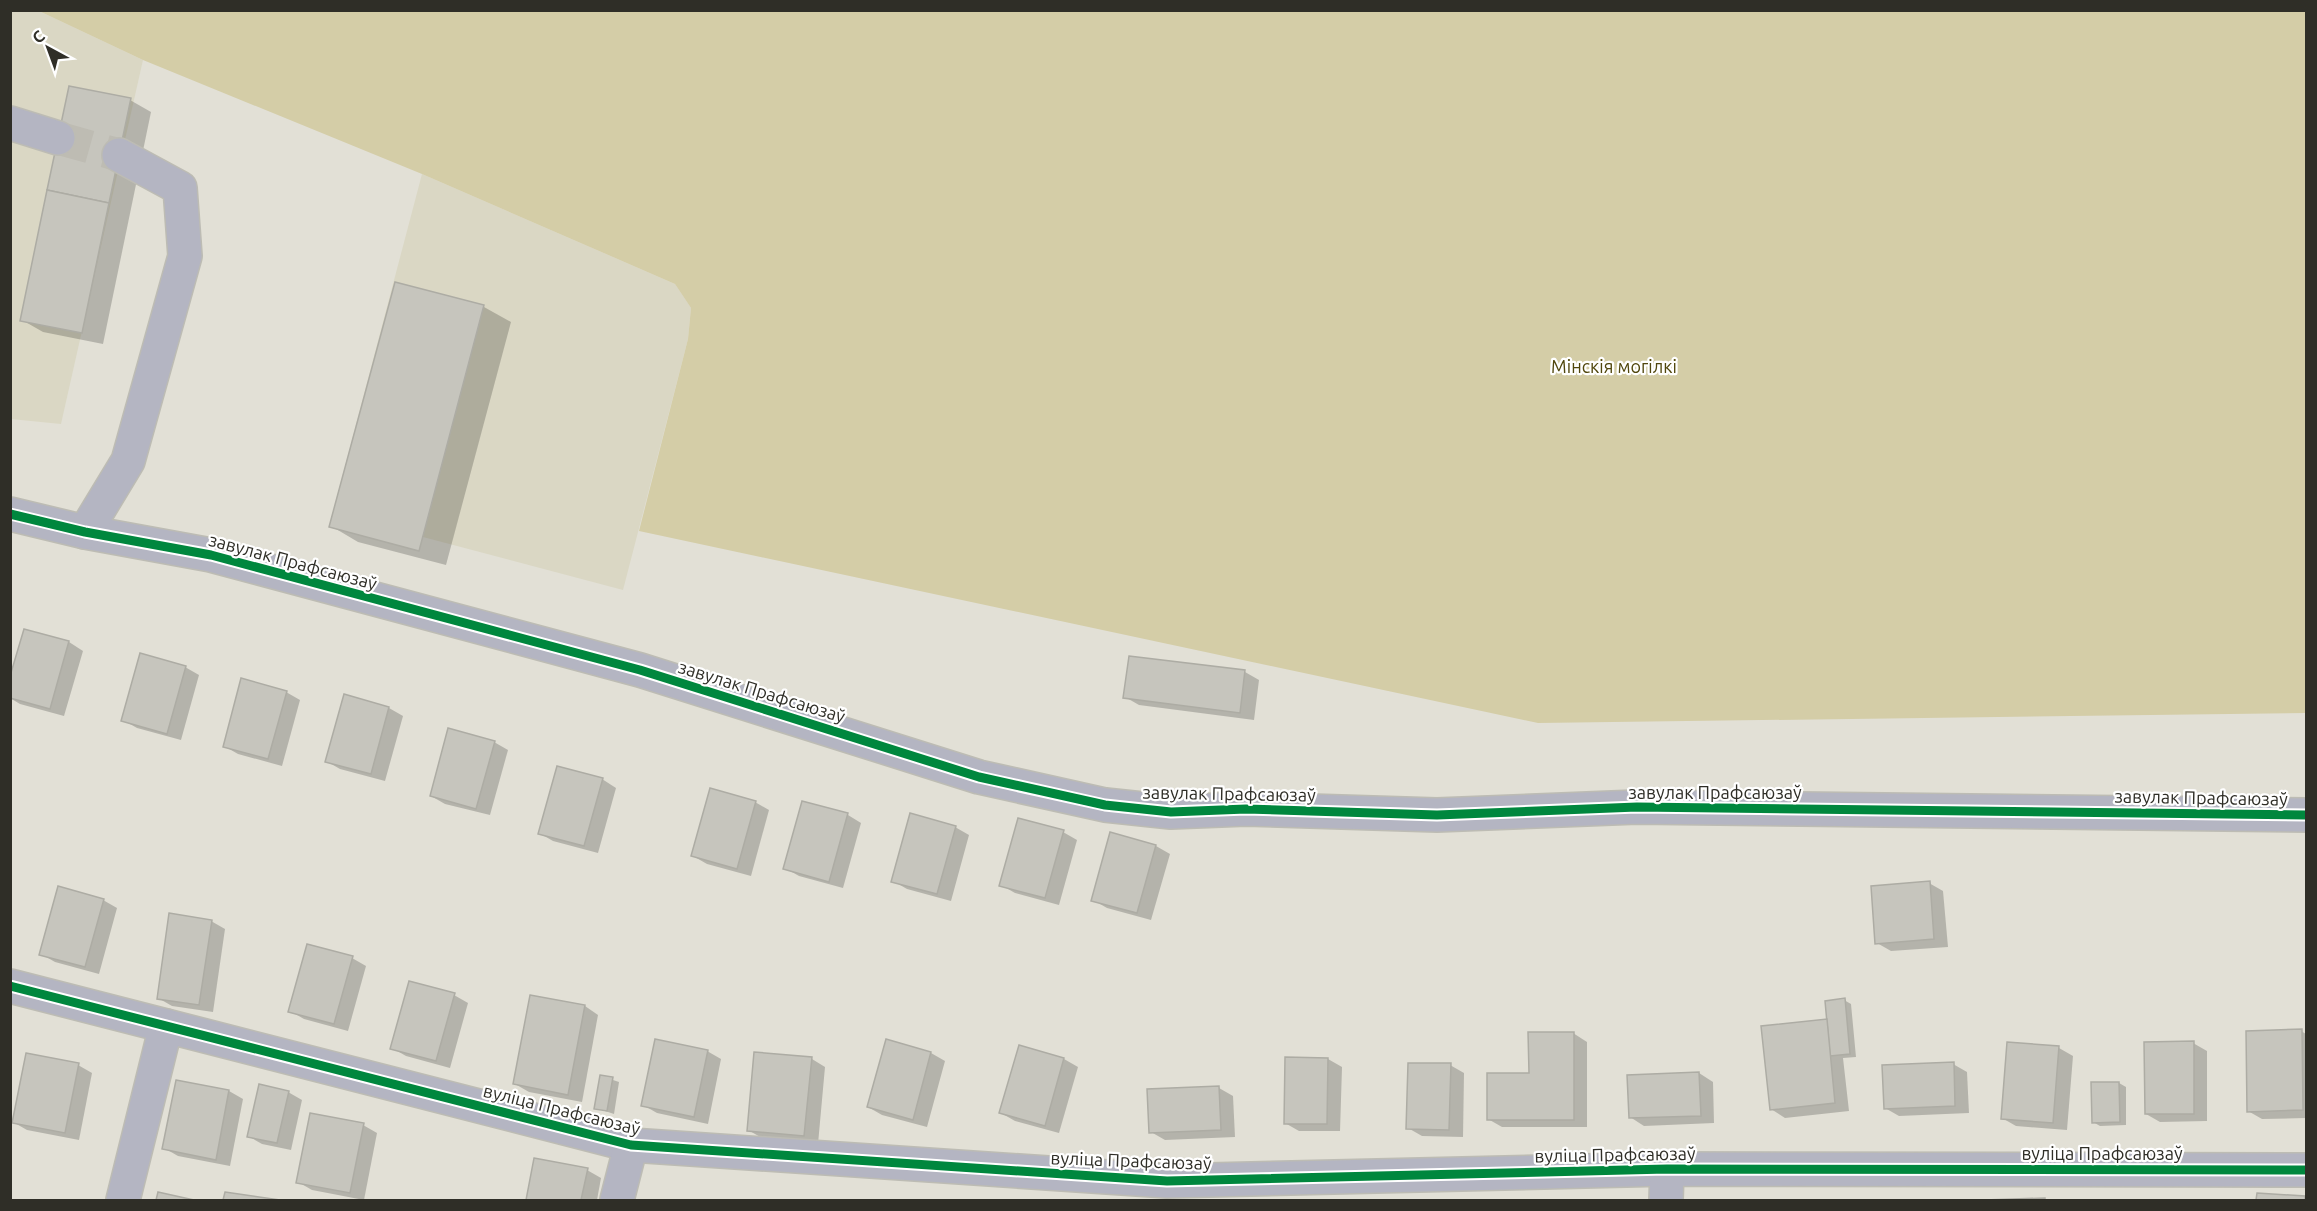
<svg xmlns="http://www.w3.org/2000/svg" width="2317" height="1211" viewBox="0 0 2317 1211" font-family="Ubuntu,sans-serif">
<rect width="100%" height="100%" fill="#e2e0d6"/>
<g fill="#dad7c4">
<polygon points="10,11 39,11 143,60 61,424 11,419"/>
<polygon points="422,174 675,284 691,308 688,339 623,590 423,537 329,527"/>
</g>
<polygon fill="#d4cda7" points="39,11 2306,11 2306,713 1538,723 639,531 688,339 691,308 675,284 422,174 143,60"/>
<g fill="#0003">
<polygon points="130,100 151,112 103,344 43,332 22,320"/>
<polygon points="396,284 484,307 511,322 446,565 358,542 331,526"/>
<polygon points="25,630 69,642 83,651 64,716 20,704 10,698"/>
<polygon points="185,667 199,675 181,740 137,728 123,720"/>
<polygon points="1245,672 1259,680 1254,720 1139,705 1125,697"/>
<polygon points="286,692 300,700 282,766 238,754 224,746"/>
<polygon points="345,696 389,708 403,716 385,781 340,769 326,761"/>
<polygon points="494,742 508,750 490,815 445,804 431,796"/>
<polygon points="602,779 616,788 598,853 553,841 539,833"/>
<polygon points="755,802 769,810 751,876 707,864 693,856"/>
<polygon points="803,803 848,815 861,823 843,888 799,876 785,868"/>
<polygon points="955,827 969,835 951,901 907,889 893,881"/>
<polygon points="1063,832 1077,840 1059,905 1015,893 1001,885"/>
<polygon points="1111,834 1156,846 1170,854 1151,920 1107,908 1093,900"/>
<polygon points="1929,883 1943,891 1948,947 1891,951 1877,943"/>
<polygon points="103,900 117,908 99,974 55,962 41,954"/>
<polygon points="211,921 225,929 213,1012 172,1006 158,998"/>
<polygon points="352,958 366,966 348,1031 304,1019 290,1011"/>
<polygon points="454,995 468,1003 450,1068 406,1056 392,1048"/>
<polygon points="1844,1000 1851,1004 1856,1057 1843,1058 1849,1111 1785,1118 1771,1109 1828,1020"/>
<polygon points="585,1006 598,1015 582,1102 529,1092 515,1084"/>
<polygon points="2301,1031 2306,1034 2306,1118 2262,1119 2248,1111"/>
<polygon points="1573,1033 1587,1042 1587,1127 1502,1127 1488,1119"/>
<polygon points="887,1041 931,1053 945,1061 927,1127 882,1115 868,1107"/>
<polygon points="2193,1043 2207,1051 2207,1121 2160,1122 2146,1114"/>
<polygon points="1020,1047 1064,1059 1078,1067 1059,1133 1015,1121 1001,1113"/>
<polygon points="2059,1048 2073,1056 2067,1130 2016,1126 2002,1118"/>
<polygon points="707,1051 721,1059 708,1124 657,1113 643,1105"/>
<polygon points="812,1059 825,1067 818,1144 762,1138 748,1130"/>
<polygon points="1328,1059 1342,1067 1340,1131 1299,1131 1285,1123"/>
<polygon points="1953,1064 1967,1072 1969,1113 1899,1116 1885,1108"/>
<polygon points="78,1065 92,1073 79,1140 27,1130 13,1122"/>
<polygon points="1450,1065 1464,1073 1463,1137 1422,1136 1408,1128"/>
<polygon points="1699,1073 1713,1082 1714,1123 1644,1126 1630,1117"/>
<polygon points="601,1076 619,1082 614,1114 596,1108"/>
<polygon points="2119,1083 2126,1087 2126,1125 2100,1126 2093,1122"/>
<polygon points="1219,1088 1233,1096 1235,1137 1165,1140 1151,1132"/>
<polygon points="229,1091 243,1099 230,1166 178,1156 164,1148"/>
<polygon points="288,1092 302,1100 291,1150 262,1144 248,1136"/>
<polygon points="363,1125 377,1133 364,1200 312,1190 298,1182"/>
<polygon points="535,1160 587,1170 601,1178 597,1200 527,1200"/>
<polygon points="226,1194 270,1200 225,1200"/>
<polygon points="2258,1195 2305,1198 2306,1200 2258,1200"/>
</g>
<g fill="#c6c5bd" stroke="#adaca4" stroke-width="1.5">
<polygon points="69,86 131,98 109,203 47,190"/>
<polygon points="47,190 109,203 82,333 20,321"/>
<polygon points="395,282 484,305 419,551 329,527"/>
<polygon points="24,629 69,641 50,709 10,698 10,676"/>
<polygon points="140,653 186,666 167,734 121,721"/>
<polygon points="1129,656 1245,670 1240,713 1123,698"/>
<polygon points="241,678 287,691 268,759 223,747"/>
<polygon points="344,694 389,707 371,774 325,762"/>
<polygon points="448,728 495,741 476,809 430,796"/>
<polygon points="557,766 603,778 584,846 538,834"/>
<polygon points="710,788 756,801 737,869 691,856"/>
<polygon points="802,801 848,813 829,882 783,869"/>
<polygon points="910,813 956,826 937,894 891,882"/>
<polygon points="1018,818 1064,830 1045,898 999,886"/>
<polygon points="1110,832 1156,845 1137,913 1091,901"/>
<polygon points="1930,881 1934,939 1875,944 1871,886"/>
<polygon points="58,886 104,899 85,967 39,955"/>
<polygon points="169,913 212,920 199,1005 157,999"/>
<polygon points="307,944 353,956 334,1024 288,1012"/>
<polygon points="409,981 455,993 436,1061 390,1049"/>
<polygon points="530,995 585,1005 568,1095 513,1084"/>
<polygon points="1845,998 1850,1054 1830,1056 1825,1001"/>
<polygon points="1827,1019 1835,1103 1770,1110 1761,1026"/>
<polygon points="2302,1029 2303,1110 2247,1112 2246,1031"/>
<polygon points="1528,1032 1574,1032 1574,1120 1487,1120 1487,1073 1529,1073"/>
<polygon points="655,1039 708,1050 694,1117 641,1106"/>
<polygon points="886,1039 931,1052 913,1120 867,1107"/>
<polygon points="2194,1041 2194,1114 2145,1114 2144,1042"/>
<polygon points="2007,1042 2059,1046 2053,1123 2001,1119"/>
<polygon points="1019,1045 1064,1058 1045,1126 999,1113"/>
<polygon points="754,1052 812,1057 804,1136 747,1131"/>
<polygon points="26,1053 79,1063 65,1133 12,1123"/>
<polygon points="1285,1057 1328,1058 1327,1124 1284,1124"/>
<polygon points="1954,1062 1955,1106 1884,1109 1882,1065"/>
<polygon points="1408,1063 1451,1063 1449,1130 1406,1129"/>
<polygon points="1699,1072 1701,1116 1629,1118 1627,1075"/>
<polygon points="600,1075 613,1077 607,1111 594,1109"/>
<polygon points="176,1080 229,1090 216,1160 162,1149"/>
<polygon points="2091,1082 2119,1082 2120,1122 2092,1123"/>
<polygon points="259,1084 289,1091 277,1143 247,1137"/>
<polygon points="1219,1086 1221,1130 1149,1133 1147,1089"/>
<polygon points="310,1113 364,1123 350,1193 296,1183"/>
<polygon points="534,1158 588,1168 581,1200 526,1200"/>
<polygon points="158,1192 194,1200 156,1200"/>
<polygon points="225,1192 280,1200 223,1200"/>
<polygon points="2257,1193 2305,1196 2305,1200 2256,1200"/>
<polygon points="2045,1198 2045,1200 1984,1200"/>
</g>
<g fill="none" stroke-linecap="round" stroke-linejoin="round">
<polyline stroke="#bebcb3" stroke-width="33" stroke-dasharray="33 16" stroke-linecap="butt" points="58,138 119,155"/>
<defs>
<g id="minor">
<polyline points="10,123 58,138"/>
<polyline points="10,514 85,532 211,555 640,670 979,777 1105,805 1171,812 1246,809 1437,815 1637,807 2306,815"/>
<polyline points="85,532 128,461 185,256 180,188 119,155"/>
<polyline points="10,986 631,1145 1167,1181 1667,1169 2306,1170"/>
<polyline points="123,1200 166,1026"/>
<polyline points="617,1200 631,1145"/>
<polyline points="1666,1200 1667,1169"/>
</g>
</defs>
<use href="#minor" stroke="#bdbcb4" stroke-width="36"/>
<use href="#minor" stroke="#b4b5c2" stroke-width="33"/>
<defs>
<g id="cycleway">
<polyline points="10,514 85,532 211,555 640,670 979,777 1105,805 1171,812 1246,809 1437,815 1637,807 2306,815"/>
<polyline points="10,986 631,1145 1167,1181 1667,1169 2306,1170"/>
</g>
</defs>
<use href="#cycleway" stroke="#fff" stroke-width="13"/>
<use href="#cycleway" stroke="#00873e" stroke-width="9"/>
</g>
<g text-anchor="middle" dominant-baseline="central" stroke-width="4.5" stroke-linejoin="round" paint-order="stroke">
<g font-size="18" fill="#50460c" stroke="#fff">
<text x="1614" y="366">Мінскія могілкі</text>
</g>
<g font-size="18" fill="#2f2e27" stroke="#fff">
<text transform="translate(293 561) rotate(15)">завулак Прафсаюзаў</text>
<text transform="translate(762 691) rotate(17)">завулак Прафсаюзаў</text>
<text x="1715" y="792">завулак Прафсаюзаў</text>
<text transform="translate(1229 793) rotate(1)">завулак Прафсаюзаў</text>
<text transform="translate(2201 797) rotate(1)">завулак Прафсаюзаў</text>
<text transform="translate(562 1109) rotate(14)">вуліца Прафсаюзаў</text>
<text x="2102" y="1153">вуліца Прафсаюзаў</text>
<text transform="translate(1615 1154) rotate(-1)">вуліца Прафсаюзаў</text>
<text transform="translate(1131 1160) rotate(2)">вуліца Прафсаюзаў</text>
</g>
</g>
<rect width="2317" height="1211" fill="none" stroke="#2f2e27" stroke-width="24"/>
<g transform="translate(48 48) rotate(319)" stroke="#ffffff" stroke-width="4.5" paint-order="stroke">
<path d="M0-4.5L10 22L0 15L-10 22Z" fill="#2f2e27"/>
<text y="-9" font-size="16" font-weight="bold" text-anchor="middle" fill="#2f2e27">С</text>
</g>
</svg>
